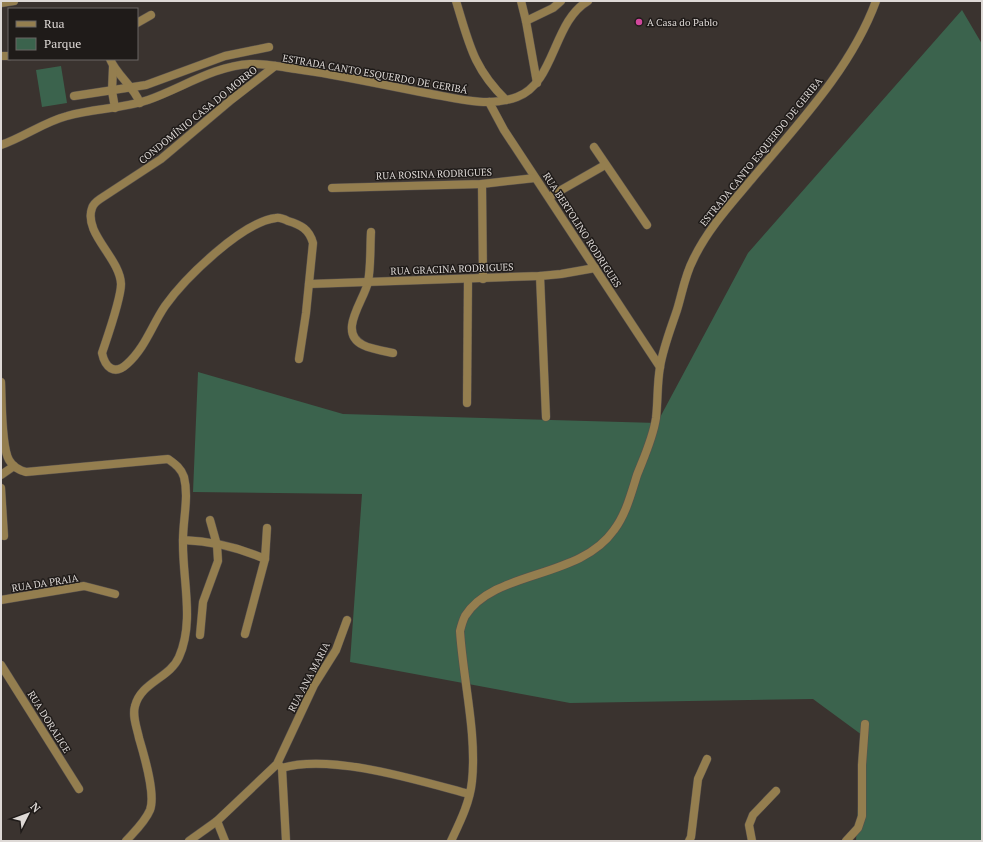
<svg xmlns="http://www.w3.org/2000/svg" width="983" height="842" viewBox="0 0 983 842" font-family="'PT Serif',serif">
<rect width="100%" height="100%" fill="#3a332f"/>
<g fill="#3b634d">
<polygon points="962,10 982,44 982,841 856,841 862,735 813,699 570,703 350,662 362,494 193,492 198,372 343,414 657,423 748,253"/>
<polygon points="61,66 67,103 42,107 36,70"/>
</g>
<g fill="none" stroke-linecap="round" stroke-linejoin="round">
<defs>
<g id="street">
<path d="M456,1c13,42 17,67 50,99"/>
<polyline points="521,1 526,21 537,83"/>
<polyline points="1,3 14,1"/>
<polyline points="526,21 553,8 561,1"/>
<polyline points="137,23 151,15"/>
<polyline points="1,56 9,56"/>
<path d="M110,59c7,17 23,26 30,44"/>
<path d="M275,66l-44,34 -70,59 -61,40c-3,2 -7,6 -8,9 -9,25 28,50 29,76 0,15 -14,54 -19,69 3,14 12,23 25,11 18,-16 25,-39 38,-58 20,-28 77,-84 111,-88 4,-1 8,1 12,3 13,4 21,8 25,22l-7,70 -7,46"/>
<polyline points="113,67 112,91 115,108"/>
<polyline points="74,96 146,85 225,56 269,47"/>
<polyline points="489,102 504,130 660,367"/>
<path d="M1,145c23,-8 43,-23 66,-29 27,-8 55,-7 81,-16 34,-12 66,-34 102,-36 15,-1 31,3 46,5 44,6 87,16 130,24 29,5 62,15 91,4 38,-14 36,-76 71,-96"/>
<polyline points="594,147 647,225"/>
<polyline points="482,184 483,279"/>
<polyline points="332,188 482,184 535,178"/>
<polyline points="549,197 605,165"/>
<path d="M371,232c-1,16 0,34 -3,50 -4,19 -31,50 -5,63 8,4 20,6 30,8"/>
<polyline points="540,276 546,417"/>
<polyline points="309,284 540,276 561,274 595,268"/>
<path d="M1,382c1,17 0,64 8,78 4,7 9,10 17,12l142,-13c7,5 13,9 16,18 5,20 -1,42 -1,63 -1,38 12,81 -4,117 -9,21 -38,25 -44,49 -3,10 2,22 4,32 5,17 17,56 11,72 -5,12 -15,21 -24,31"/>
<polyline points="467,403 468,279"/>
<polyline points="1,475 14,466"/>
<polyline points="1,488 4,536"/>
<path d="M183,540c28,1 57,8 82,19"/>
<polyline points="1,600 84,586 115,594"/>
<polyline points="245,634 265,559 267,528"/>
<polyline points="200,635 203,602 218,561 217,545 210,520"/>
<polyline points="1,665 79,789"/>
<polyline points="279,765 282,768 286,841"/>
<path d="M282,768c49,-15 138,13 187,26"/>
<polyline points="217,821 225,841"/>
<polyline points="189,841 217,821 277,764 314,685 336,650 347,620"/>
<path d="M451,841c9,-19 19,-39 21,-60 5,-47 -9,-102 -12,-150 1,-4 3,-11 5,-15 30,-47 114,-36 149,-86 12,-16 17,-36 23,-55 7,-18 16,-37 19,-57 2,-17 1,-34 4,-51 3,-19 11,-39 17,-57 5,-16 8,-35 16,-50 14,-30 37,-55 58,-80 46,-55 100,-111 125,-179"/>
<polyline points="689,841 691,837 698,779 707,759"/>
<polyline points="752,841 749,825 753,815 776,791"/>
<polyline points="846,841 858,828 862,816 862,765 865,724"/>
</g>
</defs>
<use href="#street" stroke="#58514d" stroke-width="9"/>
<use href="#street" stroke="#947e4f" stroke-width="8"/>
</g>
<circle fill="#d1479c" stroke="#1f1b19" stroke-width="1.5" cx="639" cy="22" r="4"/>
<g text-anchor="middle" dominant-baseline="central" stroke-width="3" stroke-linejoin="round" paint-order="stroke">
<g font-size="10" fill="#ded9d6" stroke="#1f1b19" text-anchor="start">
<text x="647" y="22">A Casa do Pablo</text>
</g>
<g font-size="10" fill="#ded9d6" stroke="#1f1b19">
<text transform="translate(375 74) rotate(10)">ESTRADA CANTO ESQUERDO DE GERIBÁ</text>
<text transform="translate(198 115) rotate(-39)">CONDOMÍNIO CASA DO MORRO</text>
<text transform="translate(761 152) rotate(-51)">ESTRADA CANTO ESQUERDO DE GERIBA</text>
<text transform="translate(434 174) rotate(-2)">RUA ROSINA RODRIGUES</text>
<text transform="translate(582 230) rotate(57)">RUA BERTOLINO RODRIGUES</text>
<text transform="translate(452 269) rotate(-2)">RUA GRACINA RODRIGUES</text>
<text transform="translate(45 583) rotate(-9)">RUA DA PRAIA</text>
<text transform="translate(309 677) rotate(-62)">RUA ANA MARIA</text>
<text transform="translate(49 722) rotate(58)">RUA DORALICE</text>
</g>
</g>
<rect width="983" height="842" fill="none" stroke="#ded9d6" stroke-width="4"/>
<rect x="8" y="8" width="130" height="52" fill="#1f1b19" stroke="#6b6765"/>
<rect x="16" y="21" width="20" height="6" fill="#947e4f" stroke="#6b6765"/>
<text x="44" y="28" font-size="12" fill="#ded9d6">Rua</text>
<rect x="16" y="38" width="20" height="12" fill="#3b634d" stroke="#6b6765"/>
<text x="44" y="48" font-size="12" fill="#ded9d6">Parque</text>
<g transform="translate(28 814) rotate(48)" stroke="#1f1b19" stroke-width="3" paint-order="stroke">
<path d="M0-3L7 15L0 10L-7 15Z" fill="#ded9d6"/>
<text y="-6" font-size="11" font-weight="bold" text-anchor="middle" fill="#ded9d6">N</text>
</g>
</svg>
